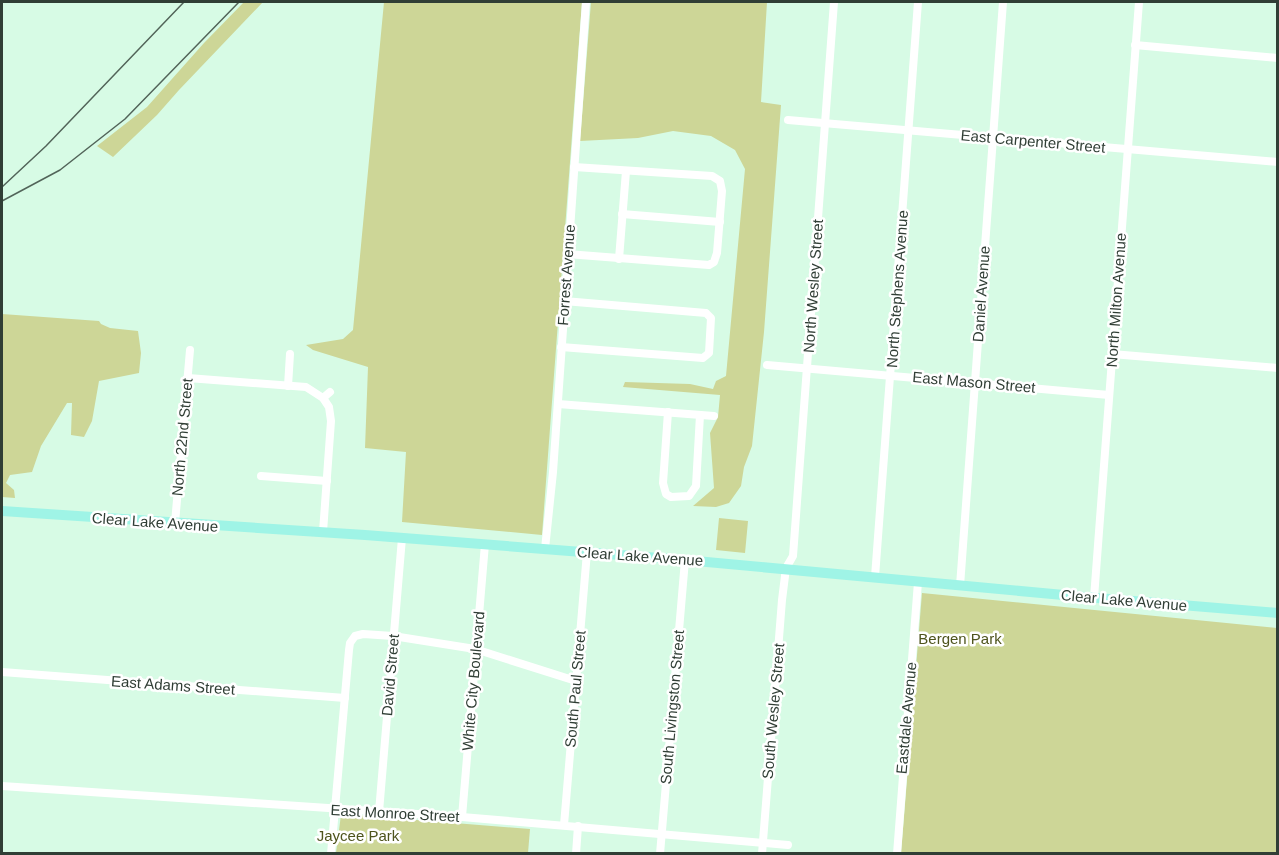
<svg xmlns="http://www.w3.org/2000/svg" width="1279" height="855" viewBox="0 0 1279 855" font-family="Helvetica,sans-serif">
<rect width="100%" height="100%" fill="#d7fbe5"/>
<g fill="#cdd697">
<polygon points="244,2 263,2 179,90 157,115 113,157 97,146 147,107 204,43"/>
<polygon points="384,2 582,2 542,535 402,522 406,452 365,448 368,367 313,350 306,345 343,339 353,330"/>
<polygon points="591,2 767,2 761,102 781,105 764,332 752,446 744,467 741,486 729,503 716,507 693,506 714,488 710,433 718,417 720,395 623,387 625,382 690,384 713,389 716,381 726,376 745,169 735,150 711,136 673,131 638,138 580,141"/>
<polygon points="2,314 99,321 101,324 110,328 138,331 141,353 139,373 99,381 92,421 84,437 71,435 72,403 67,403 41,446 32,472 10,475 6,483 14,490 15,498 2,497"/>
<polygon points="719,518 748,521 745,553 716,550"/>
<polygon points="922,593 1277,628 1277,853 901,854"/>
<polygon points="343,814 530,829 528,853 336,853 341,815"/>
</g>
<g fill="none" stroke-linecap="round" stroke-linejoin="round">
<g stroke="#fff" stroke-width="8">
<polyline points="1135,45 1278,58"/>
<polyline points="788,120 1278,162"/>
<polyline points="622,214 720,222"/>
<polyline points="567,254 709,265 714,262 717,253 722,191 720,181 712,176 574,167"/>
<polyline points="619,259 626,171"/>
<polyline points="561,347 703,358 709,353 711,318 706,313 564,301"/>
<polyline points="1112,354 1278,368"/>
<polyline points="767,365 1109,395"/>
<polyline points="188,378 306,387 323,398 329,407 331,421 323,532"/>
<polyline points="288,386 290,354"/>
<polyline points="323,398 330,392"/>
<polyline points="558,404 714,416"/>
<polyline points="668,412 663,483 666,494 671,497 689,496 696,486 700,415"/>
<polyline points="261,476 327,481"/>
<polyline points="175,523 190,350"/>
<polyline points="545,549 553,472 586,2"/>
<polyline points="875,577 918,2"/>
<polyline points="960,586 1003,2"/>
<polyline points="1094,598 1139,2"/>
<polyline points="2,672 345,698"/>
<polyline points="2,786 462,817 788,845"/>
<polyline points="379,812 402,538"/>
<polyline points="462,817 485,544"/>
<polyline points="564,825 587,552"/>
<polyline points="331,854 349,650 350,643 355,636 363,634 393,636 475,649 576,681"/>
<polyline points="576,854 578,826"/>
<polyline points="660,854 685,560"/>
<polyline points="762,854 782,600 786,568 793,556 834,2"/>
<polyline points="897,854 918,582"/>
</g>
<polyline stroke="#9ff4e6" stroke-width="10" points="2,511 365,535 685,560 1085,597 1278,613"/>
<g stroke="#526459" stroke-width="1.5">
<polyline points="2,187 46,146 184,2"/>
<polyline points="2,201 60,170 125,119 239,2"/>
</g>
</g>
<g text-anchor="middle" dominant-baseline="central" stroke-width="5" stroke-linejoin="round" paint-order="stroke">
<g font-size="15" fill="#303e35" stroke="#fff">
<text transform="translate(1033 141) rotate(5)">East Carpenter Street</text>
<text transform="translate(566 275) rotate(-86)">Forrest Avenue</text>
<text transform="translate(813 286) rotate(-86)">North Wesley Street</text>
<text transform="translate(897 289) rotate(-86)">North Stephens Avenue</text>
<text transform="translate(981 294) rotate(-86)">Daniel Avenue</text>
<text transform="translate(1116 300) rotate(-86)">North Milton Avenue</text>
<text transform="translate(974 382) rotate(5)">East Mason Street</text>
<text transform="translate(182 437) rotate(-85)">North 22nd Street</text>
<text transform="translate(155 522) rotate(4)">Clear Lake Avenue</text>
<text transform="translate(640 556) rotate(4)">Clear Lake Avenue</text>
<text transform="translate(1124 600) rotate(5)">Clear Lake Avenue</text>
<text transform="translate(390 675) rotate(-85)">David Street</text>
<text transform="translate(473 681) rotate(-85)">White City Boulevard</text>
<text transform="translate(173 685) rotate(4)">East Adams Street</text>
<text transform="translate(575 689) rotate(-85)">South Paul Street</text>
<text transform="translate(672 707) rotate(-85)">South Livingston Street</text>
<text transform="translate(773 711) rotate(-85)">South Wesley Street</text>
<text transform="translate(906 718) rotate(-85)">Eastdale Avenue</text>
<text transform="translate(395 813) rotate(3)">East Monroe Street</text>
</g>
<g font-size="15" fill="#4e541d" stroke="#fff">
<text x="960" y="638">Bergen Park</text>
<text x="358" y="835">Jaycee Park</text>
</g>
</g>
<rect width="1279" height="855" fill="none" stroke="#303e35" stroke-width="6"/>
</svg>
